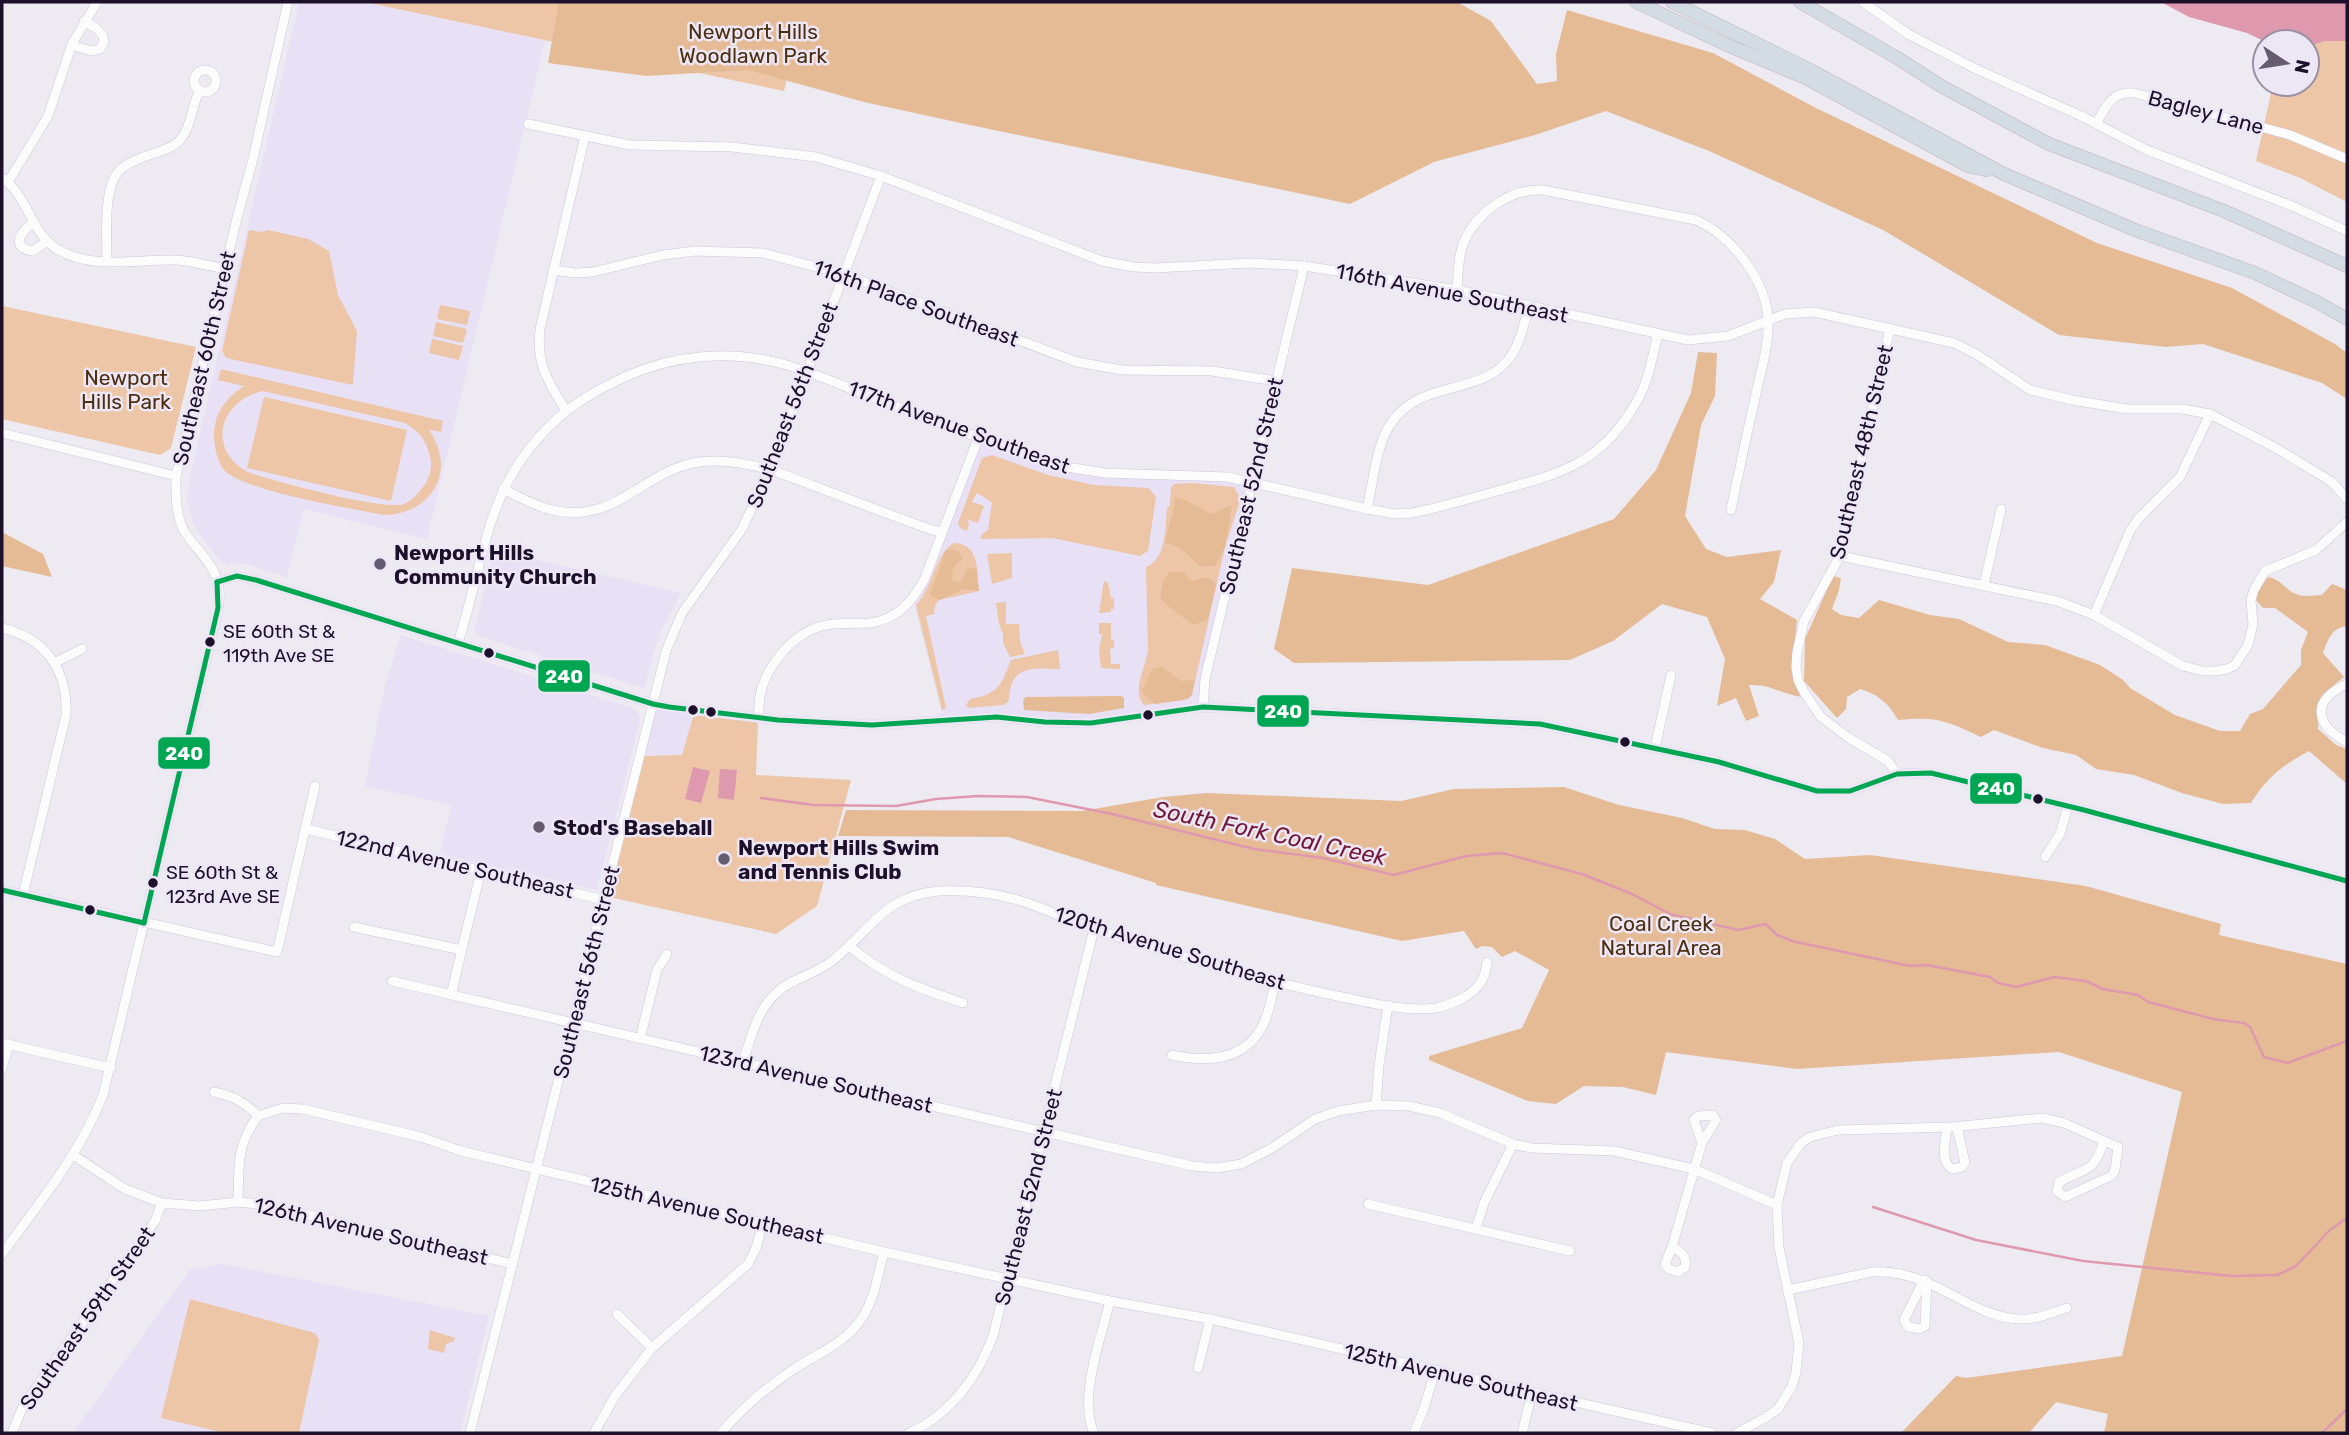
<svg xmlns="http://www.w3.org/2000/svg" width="2349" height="1435" viewBox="0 0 2349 1435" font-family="Rubik,sans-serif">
<rect width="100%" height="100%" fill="#edeaf2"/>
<g fill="#e8e0f5">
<polygon points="299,2 365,2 545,40 427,539 304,509 286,577 246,564 227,565 222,563 201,537 193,523 187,499 189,481"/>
<polygon points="979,436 1060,466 1252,482 1203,707 1107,721 944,721 913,599"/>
<polygon points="494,550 681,593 660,633 644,688 479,636 475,630"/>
<polygon points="401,635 632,708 638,712 640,719 597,890 440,854 451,805 365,786 385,685"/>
<polygon points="654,711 694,714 683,755 644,756"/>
<polygon points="222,1264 489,1316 460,1433 73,1433 190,1270"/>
</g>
<g fill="#ecc6a6" fill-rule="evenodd">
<polygon points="365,2 804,2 784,91"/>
<polygon points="2325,41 2347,41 2347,202 2300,178 2256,161 2273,84 2307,84 2307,47"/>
<polygon points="249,230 262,232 268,230 308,239 329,251 338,295 357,331 353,385 226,358 222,351"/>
<polygon points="440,305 470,311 467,325 437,319"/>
<polygon points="2,306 196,347 171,448 160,455 2,419"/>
<polygon points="436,322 467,329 463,343 433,336"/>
<polygon points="432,339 463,346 459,360 429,353"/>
<path d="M221,369l222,52 -2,11 -12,-2c28,40 4,84 -45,85 -34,-7 -138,-23 -160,-45 -7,-8 -10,-26 -10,-36 1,-22 12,-36 30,-48l-26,-6zM263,391l142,32c17,10 22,19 26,38 1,9 -2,17 -7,25 -5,6 -12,15 -20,18 -21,7 -131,-23 -156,-32 -42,-22 -29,-71 15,-81z"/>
<polygon points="264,397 407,430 391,501 247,468"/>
<polygon points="992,455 1048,475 1094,485 1149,488 1156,497 1148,551 1140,556 1052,538 981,539 982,534 988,530 992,502 977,493 972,502 984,506 978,523 967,519 969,524 967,531 960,528 958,523 982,458"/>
<path d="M1193,483l41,4 5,9v8l-14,43 -33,148 -8,5 -40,5c-13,-15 2,-38 4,-55l-2,-83c21,-8 19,-41 21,-60l3,-1 1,-18 3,-4z"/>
<path d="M954,543c26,1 23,29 25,48l-40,9 -4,6 -1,8 -8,2 20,92 -4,2 -26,-105c17,-17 19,-52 38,-62z"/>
<polygon points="1012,553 1012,578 992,584 987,554"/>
<polygon points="1104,581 1108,583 1111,598 1114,598 1114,609 1111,609 1111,612 1099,613"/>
<polygon points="1006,602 1006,624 1019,624 1020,642 1025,654 1010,657 1003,643 1003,634 999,624 996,603"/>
<polygon points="1099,623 1111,623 1111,639 1114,640 1114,648 1110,649 1111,664 1120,664 1120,669 1101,668 1099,651 1102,634 1099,634"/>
<path d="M1058,650l2,19c-17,0 -43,-5 -49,17 -2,5 -1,11 -3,16l-5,3 -35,3 -2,-3 4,-6c29,-5 31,-14 41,-39z"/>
<polygon points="694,714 758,721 756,775 851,780 817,906 776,934 609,897 644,756 682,755"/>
<polygon points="190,1299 315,1333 319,1340 299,1433 225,1433 161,1418"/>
<polygon points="430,1330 455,1338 454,1341 446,1344 444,1353 428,1349"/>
</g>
<g fill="#e5bb96">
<polygon points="559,2 1457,2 1491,21 1537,84 1557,81 1556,54 1567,10 1713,53 1814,107 2097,243 2232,288 2335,344 2347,353 2347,399 2322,383 2203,344 2166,347 2059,335 1883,230 1709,151 1606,111 1535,135 1434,162 1350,204 970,125 864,102 748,70 646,76 548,63"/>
<path d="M1698,352l19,1 -2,43 -14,29 -16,91 21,33 21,8 54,-7 -7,32 -14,17 37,21 -5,48 10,29c-21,-3 -31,-13 -53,-12l10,31 -13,5 -10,-23 -19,8 8,-47 -18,-42 -45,-13 -49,37 -43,19 -276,3 -20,-14 18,-81 136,17 186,-66 42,-49 35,-77z"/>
<path d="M1175,497l10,3 26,14 21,-9 -7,42 -10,19h-16c-11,-11 -18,-21 -34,-23 3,-16 9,-29 10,-46z"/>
<polygon points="2,532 43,554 52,577 2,566"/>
<path d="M946,550h11l6,9c-9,5 -12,11 -10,22l8,1 6,-13 9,-1 3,23 -15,-2 -25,11 -9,-5z"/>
<polygon points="1169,572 1183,572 1192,581 1207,577 1216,584 1208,619 1194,625 1168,606 1160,598 1163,582"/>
<path d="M1833,576l8,2 -2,12 -7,19 9,6 18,3 20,-18 51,15 29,4 49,23 37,3 55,20 23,15 7,8 45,27 45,16h20l10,-17 13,-5 38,-44v-15l7,-18 -33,-24h-12l-8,-9 6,-17 8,-5c13,3 18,15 30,18 6,2 16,0 23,0l10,-11 15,6v36c-16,2 -19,14 -24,27l21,24c-23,17 -24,25 -26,52l18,16 11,4v35l-38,-33c-26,14 -42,26 -58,52l-28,1 -41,-11 -48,-18 -38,-6 -20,-14 -33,-7 -49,-18 -13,7c-33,-16 -45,-21 -83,-17 -9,-16 -20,-26 -38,-31l-13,8 -1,12 -9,9 -33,-37 1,-42z"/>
<polygon points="1162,667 1181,681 1194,680 1192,695 1188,699 1155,704 1148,699 1142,691 1152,669"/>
<polygon points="1121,696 1124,698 1124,708 1089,714 1024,710 1023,700 1026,697"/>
<polygon points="1564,787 1619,805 1682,818 1715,829 1745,830 1775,839 1805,859 1870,855 2086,886 2221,924 2219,935 2347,964 2347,1433 2104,1433 2108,1414 2056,1402 2029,1433 1901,1433 1956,1376 1966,1378 2122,1356 2182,1092 2059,1052 1797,1069 1666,1052 1656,1095 1623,1087 1584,1086 1556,1104 1528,1101 1429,1060 1429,1056 1522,1028 1549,970 1515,951 1502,957 1492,947 1482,946 1476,949 1464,931 1402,941 1156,885 1156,883 1008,837 838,836 846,810 1082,811 1163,797 1207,793 1401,801 1454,789"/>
</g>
<g fill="#df99ae">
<polygon points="2161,2 2347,2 2347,41 2325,41 2307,47 2307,42 2266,42 2247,33 2189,17"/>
<polygon points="693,767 710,771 701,803 685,799"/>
<polygon points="720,769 737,770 734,800 718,798"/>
</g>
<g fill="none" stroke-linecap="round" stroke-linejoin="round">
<g stroke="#df99ae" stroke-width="2.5">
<polyline points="761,798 814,805 896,806 936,799 978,796 1027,797 1112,814 1254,849 1323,858 1394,875 1466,856 1502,853 1582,874 1632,894 1670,914 1738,930 1766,924 1777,935 1792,941 1910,966 1927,965 1990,977 1998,983 2016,987 2054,977 2086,981 2103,989 2138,995 2148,1002 2213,1019 2244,1023 2250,1027 2264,1057 2287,1063 2347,1041"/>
<polyline points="1873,1207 1976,1240 2083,1261 2232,1276 2277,1275 2296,1266 2330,1230 2347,1218"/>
<polyline points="2322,1433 2347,1409"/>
</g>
<defs>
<g id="minor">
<polyline points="1863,2 1908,34 1978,70 2079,115 2147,150 2292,206 2347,231"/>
<polyline points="71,45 92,51 100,49 104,42 103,36 96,28 84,21"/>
<circle cx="205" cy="81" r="11"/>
<polyline points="528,124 630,145 732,147 816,157 881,176 1102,261 1134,267 1155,268 1250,263 1304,266 1457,290 1688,340 1728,336 1785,314 1814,312 1954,343 1976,354 2030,390 2072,400 2127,409 2182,409 2210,414 2274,447 2332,482 2347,499"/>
<path d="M2096,124c9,-17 16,-33 38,-31l156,42 57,24"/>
<path d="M2,178c25,17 28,51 52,69 34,24 83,12 122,13 17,1 33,6 49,9"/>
<polyline points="8,182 48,116 72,44 97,2"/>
<path d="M34,222c-13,9 -25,26 -1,29l14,-10"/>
<path d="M107,261c0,-23 -4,-71 11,-89 6,-7 15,-11 23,-14 12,-5 30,-8 39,-18 12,-14 11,-34 20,-50"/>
<polyline points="553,270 575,273 593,272 663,255 695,251 763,253 843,274 1077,362 1122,370 1212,371 1276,381"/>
<path d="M1457,290c1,-14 1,-30 5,-43 11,-32 47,-59 81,-57l153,30c36,16 71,61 72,101 1,23 -6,46 -11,68 -9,41 -18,81 -26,121"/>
<polyline points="1890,328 1840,556 1804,621 1797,652 1796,667 1798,680 1804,692 1821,717 1849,738 1888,761 1897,774"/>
<path d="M566,411c65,-47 138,-68 217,-47 29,8 58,21 86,32 63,23 126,50 191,70l45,7 123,4 139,32 28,5 18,-1c28,-6 56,-14 84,-22 64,-18 104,-26 140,-90 12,-20 15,-44 21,-67"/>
<polyline points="2,433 176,476"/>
<path d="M503,489c16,8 32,17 49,21 72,16 94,-50 163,-49 38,0 73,15 107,28 37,14 74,28 110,41l10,2"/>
<path d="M1367,509c6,-26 9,-66 25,-87 30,-44 91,-25 119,-66 10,-15 13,-33 18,-50"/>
<polyline points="1840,556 2057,601 2094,615 2183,666 2203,671 2215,671 2227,669 2235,665 2248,645 2253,625 2251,600 2254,590 2265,571 2316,550 2347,522"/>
<polyline points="217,582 237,576 256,580 653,704 669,707 778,720 872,725 997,717 1045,722 1091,723 1203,707 1540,724 1719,762 1817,791 1850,791 1897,774 1931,773 2084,810 2347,881"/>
<polyline points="1984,585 2001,509"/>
<polyline points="2094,615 2130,531 2139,518 2180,477 2210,414"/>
<path d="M2,628c44,10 66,43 64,87l-43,180"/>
<path d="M458,643c30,-93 26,-163 108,-232 -18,-30 -30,-46 -26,-82l45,-193"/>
<polyline points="56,662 82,649"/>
<path d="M2347,684c-36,16 -33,41 0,58"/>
<polyline points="1203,707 1205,679 1304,266"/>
<path d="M758,718c1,-8 1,-15 2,-22 6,-31 35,-66 67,-71 14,-3 28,-1 43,-2 28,-4 43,-22 55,-45l54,-142"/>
<polyline points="1655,748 1671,675"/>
<polyline points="306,829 604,900"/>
<polyline points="2045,857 2060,834 2068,806"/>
<polyline points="2,890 277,952 315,786"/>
<polyline points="354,927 462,950"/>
<path d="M849,946c39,32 67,41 114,57"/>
<polyline points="392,981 1192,1166 1217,1168 1241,1164 1272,1148 1315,1119 1338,1111 1376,1105 1409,1106 1440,1113 1513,1144 1531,1148 1614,1151 1694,1169 1777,1205"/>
<polyline points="451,995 481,870"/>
<polyline points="640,1039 657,970 667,954"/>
<polyline points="2,1043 111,1068"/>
<path d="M1172,1055c33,7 73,7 91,-30 6,-13 9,-28 12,-42"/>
<path d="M743,1062c10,-31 16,-62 47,-79 14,-7 29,-12 42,-22 40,-31 50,-65 107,-70 25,-1 55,2 79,9 27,8 52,21 79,30 81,26 162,50 245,67 29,6 64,15 94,11 14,-3 37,-12 45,-26 4,-6 5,-13 6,-20"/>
<polyline points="2,1069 9,1044"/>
<path d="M214,1092c19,4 31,10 44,24l25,-8 20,1 118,28 40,14 423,101 226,49 100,18 502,114"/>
<polyline points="1376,1105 1379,1065 1388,1005"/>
<path d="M1947,1127c-1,14 -8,33 5,42l10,-2 3,-4 -8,-36"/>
<polyline points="73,1155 125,1189 162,1203 200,1206 238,1202 267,1205 513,1264"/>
<path d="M238,1202c1,-34 -2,-57 20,-86"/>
<polyline points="1368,1204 1570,1251"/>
<polyline points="1476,1228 1484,1203 1513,1144"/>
<path d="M1672,1247l-7,17 4,5 9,3 7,-5c2,-11 -4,-16 -13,-20l30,-104 14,-23 -3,-5 -15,1 -4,4 8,23"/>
<path d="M2,1254c37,-51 78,-100 101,-159l107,-451c3,-17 11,-37 9,-54 -2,-24 -21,-38 -33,-56 -11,-17 -10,-39 -10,-58l61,-258 16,-59 35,-157"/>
<polyline points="1924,1280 1904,1320 1908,1327 1920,1329 1925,1326 1927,1281"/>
<path d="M1788,1290l84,-18c62,-3 94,44 147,47 17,1 32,-6 48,-11"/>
<polyline points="617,1314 652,1348"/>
<polyline points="1198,1368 1210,1319"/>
<polyline points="12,1433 23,1406 155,1221 162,1203"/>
<polyline points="470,1433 666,651 682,613 742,529 770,470 881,176"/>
<polyline points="594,1433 615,1396 652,1348 748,1264 756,1248 763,1224"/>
<path d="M721,1433c21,-25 46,-46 73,-64 24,-16 52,-26 68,-51 13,-20 16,-44 22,-66"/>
<path d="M909,1433c41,-18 69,-56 84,-97l101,-407"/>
<path d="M1094,1433c-16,-35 7,-95 16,-132"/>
<polyline points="1414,1433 1424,1408 1435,1371"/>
<polyline points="1522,1433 1532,1393"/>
<path d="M1737,1433l28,-15 13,-9 14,-23 4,-14 3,-29 -20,-95 -2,-43 10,-42 14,-20 9,-6 28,-7 114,-3 90,-9 22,5 54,24 -3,23 -4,6 -46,21 -8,-6 2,-9c28,-16 33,-6 45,-41"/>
</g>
<g id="highway">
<polyline points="1636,2 1727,45 1806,78 1968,166 1986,170"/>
<polyline points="1672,2 1810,70 2004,174 2135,230 2255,273 2317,302 2347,319"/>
<polyline points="1800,2 1899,59 1941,86 2049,144 2224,211 2347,266"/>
</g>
</defs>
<use href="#minor" stroke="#cec7d9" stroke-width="10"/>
<use href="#highway" stroke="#cbc8d0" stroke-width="14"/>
<use href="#minor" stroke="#fcfcfd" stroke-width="9"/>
<use href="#highway" stroke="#d4dce3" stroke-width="12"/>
<defs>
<g id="bus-1">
<polyline points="217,582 237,576 256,580 653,704 669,707 778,720 872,725 997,717 1045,722 1091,723 1203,707 1540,724 1719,762 1817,791 1850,791 1897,774 1931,773 2084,810 2347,881"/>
<polyline points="2,890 144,923"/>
<polyline points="144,923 218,608 217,582"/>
</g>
</defs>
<use href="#bus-1" stroke="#ece6f5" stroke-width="10"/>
<use href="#bus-1" stroke="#00a651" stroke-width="5"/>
</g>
<g fill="#655c71" stroke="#ece6f5" stroke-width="2.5">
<circle cx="380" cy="564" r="7"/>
<circle cx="539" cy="827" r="7"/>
<circle cx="724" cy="859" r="7"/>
</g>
<g fill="#1c102b" stroke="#ece6f5" stroke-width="2.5">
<circle cx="210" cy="642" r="6"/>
<circle cx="489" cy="653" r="6"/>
<circle cx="693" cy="710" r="6"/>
<circle cx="711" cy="712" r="6"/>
<circle cx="1148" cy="715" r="6"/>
<circle cx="1625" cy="742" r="6"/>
<circle cx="2038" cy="799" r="6"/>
<circle cx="153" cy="883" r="6"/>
<circle cx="90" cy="910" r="6"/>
</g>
<g text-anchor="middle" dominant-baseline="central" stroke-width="5" stroke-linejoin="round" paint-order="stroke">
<g font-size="19" fill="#1c102b" stroke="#ece6f5" text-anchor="start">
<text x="223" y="631">SE 60th St &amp;<tspan x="223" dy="24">119th Ave SE</tspan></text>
<text x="166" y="872">SE 60th St &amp;<tspan x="166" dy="24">123rd Ave SE</tspan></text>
</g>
<g font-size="21" fill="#4d2f10" stroke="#ece6f5">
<text x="753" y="31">Newport Hills<tspan x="753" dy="24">Woodlawn Park</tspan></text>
<text x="126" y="377">Newport<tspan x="126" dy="24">Hills Park</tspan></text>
<text x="1661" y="923">Coal Creek<tspan x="1661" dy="24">Natural Area</tspan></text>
</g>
<g font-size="21" fill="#1c102b" stroke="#ece6f5">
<text transform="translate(2206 112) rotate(15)">Bagley Lane</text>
<text transform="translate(1452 293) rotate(11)">116th Avenue Southeast</text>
<text transform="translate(916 303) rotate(20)">116th Place Southeast</text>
<text transform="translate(204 358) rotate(-77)">Southeast 60th Street</text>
<text transform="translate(792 405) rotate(-69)">Southeast 56th Street</text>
<text transform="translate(959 427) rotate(20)">117th Avenue Southeast</text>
<text transform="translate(1861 452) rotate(-77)">Southeast 48th Street</text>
<text transform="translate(1251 486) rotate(-77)">Southeast 52nd Street</text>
<text transform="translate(455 864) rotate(13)">122nd Avenue Southeast</text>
<text transform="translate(1170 948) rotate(17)">120th Avenue Southeast</text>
<text transform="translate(586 972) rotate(-76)">Southeast 56th Street</text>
<text transform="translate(816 1079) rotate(13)">123rd Avenue Southeast</text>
<text transform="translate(1028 1197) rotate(-76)">Southeast 52nd Street</text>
<text transform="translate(707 1210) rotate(13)">125th Avenue Southeast</text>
<text transform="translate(371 1231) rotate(13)">126th Avenue Southeast</text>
<text transform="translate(87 1318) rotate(-55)">Southeast 59th Street</text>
<text transform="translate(1461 1377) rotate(13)">125th Avenue Southeast</text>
</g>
<g font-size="21" font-weight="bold" fill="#1c102b" stroke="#ece6f5" text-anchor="start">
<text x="394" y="552">Newport Hills<tspan x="394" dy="24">Community Church</tspan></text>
<text x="553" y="827">Stod's Baseball</text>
<text x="738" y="847">Newport Hills Swim<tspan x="738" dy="24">and Tennis Club</tspan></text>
</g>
<g font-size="23" font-style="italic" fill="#72193a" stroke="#ece6f5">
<text transform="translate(1270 833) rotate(12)">South Fork Coal Creek</text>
</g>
</g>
<g stroke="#ece6f5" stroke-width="2.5">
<rect x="537" y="659" width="54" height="34" rx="7" fill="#00a651"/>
<rect x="1256" y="694" width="54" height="34" rx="7" fill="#00a651"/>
<rect x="157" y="736" width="54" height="34" rx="7" fill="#00a651"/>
<rect x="1969" y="772" width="54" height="33" rx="7" fill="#00a651"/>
</g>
<g font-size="19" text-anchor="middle" font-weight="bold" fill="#fff">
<text x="564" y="683">240</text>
<text x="1283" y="718">240</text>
<text x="184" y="760">240</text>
<text x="1996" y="795">240</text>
</g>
<rect width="2349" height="1435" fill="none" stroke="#1c102b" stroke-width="7"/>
<g transform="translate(2286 63) rotate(102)"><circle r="33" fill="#ece6f5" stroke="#9990a4" stroke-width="2"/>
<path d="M0-5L12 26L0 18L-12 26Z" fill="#655c71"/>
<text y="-10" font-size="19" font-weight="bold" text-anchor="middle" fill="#1c102b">N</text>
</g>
</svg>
